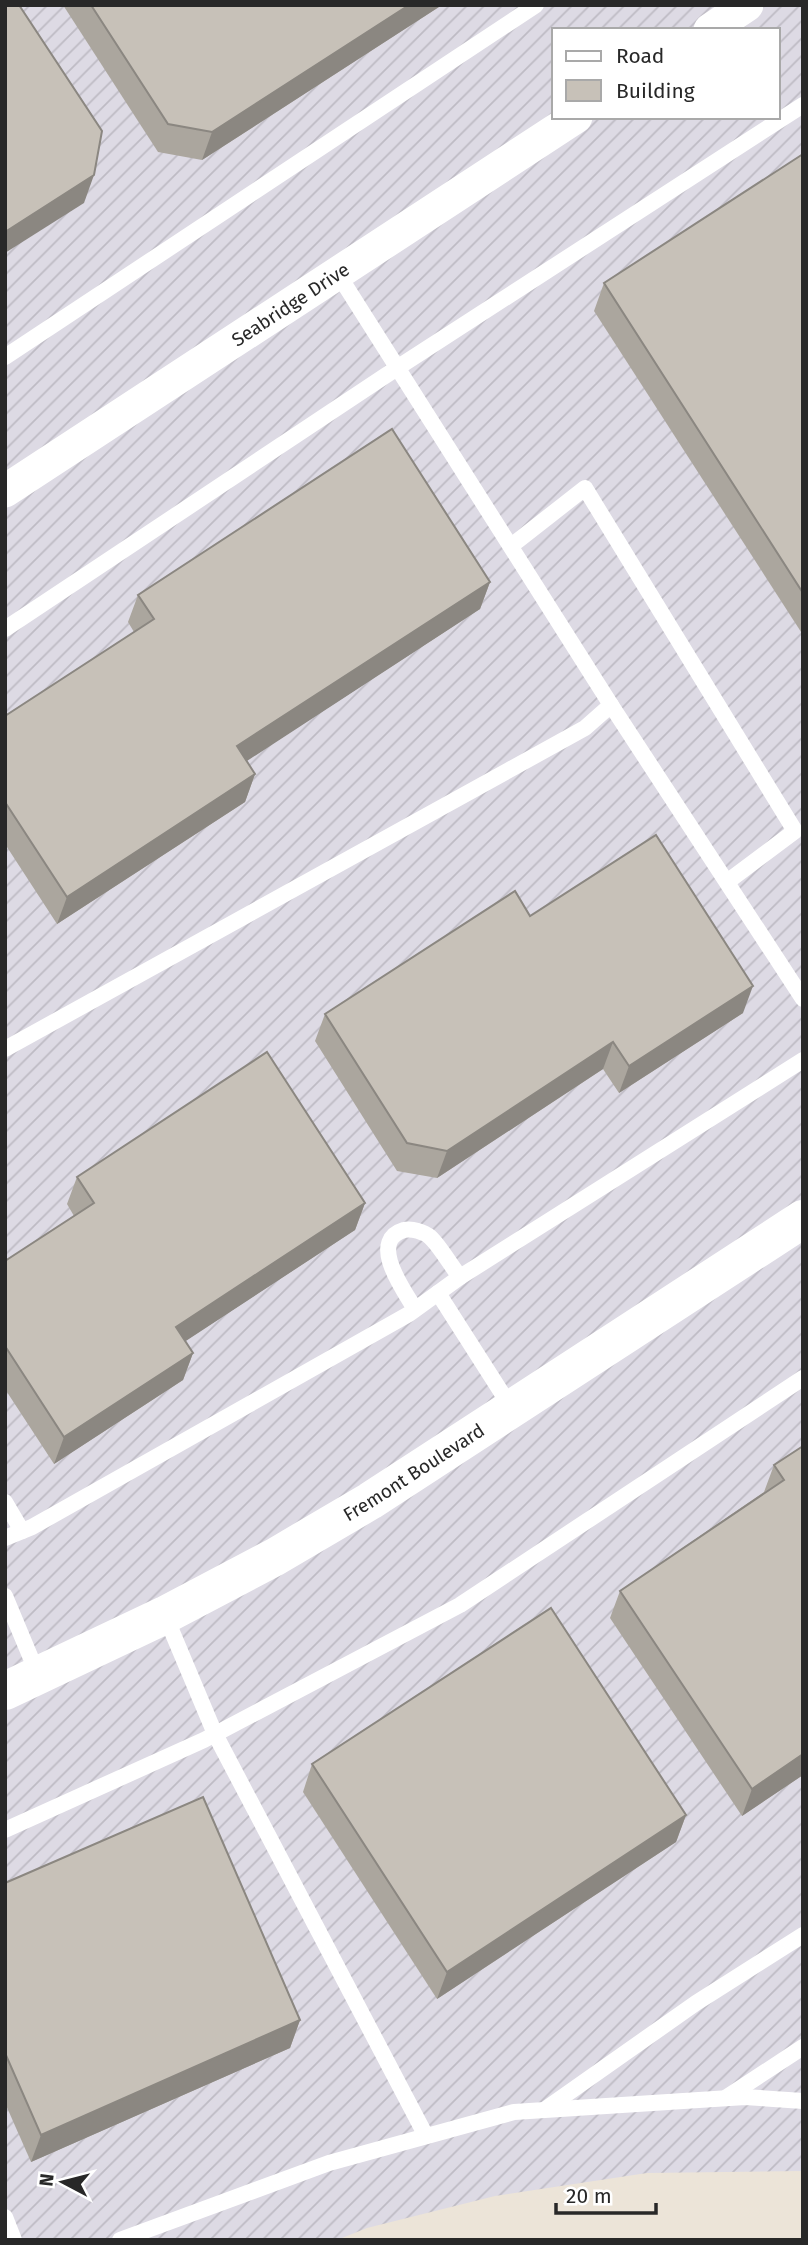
<svg xmlns="http://www.w3.org/2000/svg" width="808" height="2245" viewBox="0 0 808 2245" font-family="'Fira Sans',sans-serif">
<defs>
<pattern id="industrial-furrows" width="10" height="10" patternUnits="userSpaceOnUse" patternTransform="scale(1.75)"><rect width="10" height="10" fill="#dddae4"/><path d="M-1 1l2-2M0 10L10 0M9 11l2-2" fill="none" stroke="#bebbc4"/></pattern>
</defs>
<rect width="100%" height="100%" fill="#ece4d8"/>
<path fill="url(#industrial-furrows)" fill-rule="evenodd" d="M5,5h798v2166l-156,2 -152,23 -128,32 -30,12h-332zM554,30h224v87h-224z"/>
<g fill="none" stroke-linecap="round" stroke-linejoin="round">
<g stroke="#fff" stroke-width="16">
<polyline points="338,274 611,705"/>
<polyline points="5,357 536,5"/>
<polyline points="511,546 585,488 795,831 727,882"/>
<polyline points="5,629 397,368 803,105"/>
<polyline points="5,1049 585,728 611,705 803,999"/>
<polyline points="438,1293 512,1409"/>
<path d="M415,1309c-10,-17 -48,-68 -11,-79 8,-2 20,2 26,7 10,9 21,29 30,40"/>
<polyline points="5,1502 22,1531"/>
<polyline points="5,1538 32,1527 409,1314 460,1277 803,1060"/>
<polyline points="5,1596 38,1675"/>
<polyline points="165,1615 215,1734 426,2136"/>
<polyline points="5,1830 204,1740 460,1605 803,1378"/>
<polyline points="727,2097 803,2047"/>
<polyline points="547,2108 696,2003 803,1935"/>
<polyline points="5,2217 14,2240"/>
<polyline points="120,2240 329,2163 514,2112 745,2097 803,2101"/>
</g>
<g stroke="#fff" stroke-width="33">
<polyline points="710,30 747,5"/>
<path id="s1" d="M5,491l571,-374"/>
</g>
<path stroke="#fff" stroke-width="38" id="s2" d="M5,1691l160,-76 110,-58 95,-56 433,-282"/>
</g>
<g fill="#aba69e">
<polygon points="63,5 442,5 202,160 158,152"/>
<polygon points="803,154 803,635 594,311 604,283"/>
<polygon points="490,582 480,609 246,761 255,774 245,802 57,924 5,844 5,716 134,632 128,622 138,595"/>
<polygon points="530,916 743,1013 619,1093 603,1069 437,1178 397,1171 315,1041 325,1014"/>
<polygon points="77,1177 365,1203 355,1230 185,1341 193,1353 183,1380 54,1464 5,1389 5,1261 74,1216 67,1204"/>
<polygon points="803,1446 803,1775 742,1816 610,1618 620,1591 764,1492 774,1465"/>
<polygon points="312,1764 686,1815 676,1842 437,1999 303,1792"/>
<polygon points="5,1883 300,2020 290,2048 31,2162 5,2103"/>
</g>
<g fill="#8b8781">
<polygon points="409,5 442,5 202,160 212,132"/>
<polygon points="94,175 84,203 5,253 5,232"/>
<polygon points="490,582 480,609 227,774 237,746"/>
<polygon points="255,774 245,802 57,924 67,897"/>
<polygon points="753,986 743,1013 619,1093 629,1066"/>
<polygon points="613,1042 603,1069 437,1178 447,1151"/>
<polygon points="365,1203 355,1230 166,1354 176,1327"/>
<polygon points="193,1353 183,1380 54,1464 64,1437"/>
<polygon points="803,1754 803,1775 742,1816 752,1789"/>
<polygon points="686,1815 676,1842 437,1999 447,1972"/>
<polygon points="300,2020 290,2048 31,2162 41,2135"/>
</g>
<g fill="#c7c1b8" stroke="#8b8781" stroke-width="2">
<polygon points="5,5 19,5 102,131 94,175 5,232"/>
<polygon points="91,5 409,5 212,132 168,124"/>
<polygon points="803,154 803,593 604,283"/>
<polygon points="392,429 490,582 237,746 255,774 67,897 5,802 5,716 154,619 138,595"/>
<polygon points="656,835 753,986 629,1066 613,1042 447,1151 407,1143 325,1014 515,891 530,916"/>
<polygon points="267,1052 365,1203 176,1327 193,1353 64,1437 5,1346 5,1261 94,1203 77,1177"/>
<polygon points="803,1446 803,1754 752,1789 620,1591 784,1480 774,1465"/>
<polygon points="551,1608 686,1815 447,1972 312,1764"/>
<polygon points="203,1797 300,2020 41,2135 5,2053 5,1883"/>
</g>
<g text-anchor="middle" dominant-baseline="central" stroke-width="5" stroke-linejoin="round" paint-order="stroke">
<g font-size="19" fill="#282828" stroke="#fff">
<text stroke="none"><textPath href="#s1" startOffset="341">Seabridge Drive</textPath></text>
<text stroke="none"><textPath href="#s2" startOffset="464">Fremont Boulevard</textPath></text>
</g>
</g>
<rect width="808" height="2245" fill="none" stroke="#282828" stroke-width="14"/>
<rect x="552" y="28" width="228" height="91" fill="#ffffff" stroke="#a9a9a9" stroke-width="2"/>
<rect x="566" y="51" width="35" height="10" fill="#ffffff" stroke="#a9a9a9" stroke-width="2"/>
<text x="616" y="63" font-size="21" fill="#282828">Road</text>
<rect x="566" y="80" width="35" height="21" fill="#c7c1b8" stroke="#a9a9a9" stroke-width="2"/>
<text x="616" y="98" font-size="21" fill="#282828">Building</text>
<g transform="translate(63 2182) rotate(277)" stroke="#ffffff" stroke-width="5" paint-order="stroke">
<path d="M0-5L12 26L0 18L-12 26Z" fill="#282828"/>
<text y="-10" font-size="19" font-weight="bold" text-anchor="middle" fill="#282828">N</text>
</g>
<path d="M556 2203v10h100v-10" fill="none" stroke="#282828" stroke-width="3.5"/>
<text x="566" y="2203" font-size="21" fill="#282828" stroke="#ffffff" stroke-width="5" paint-order="stroke">20 m</text>
</svg>
